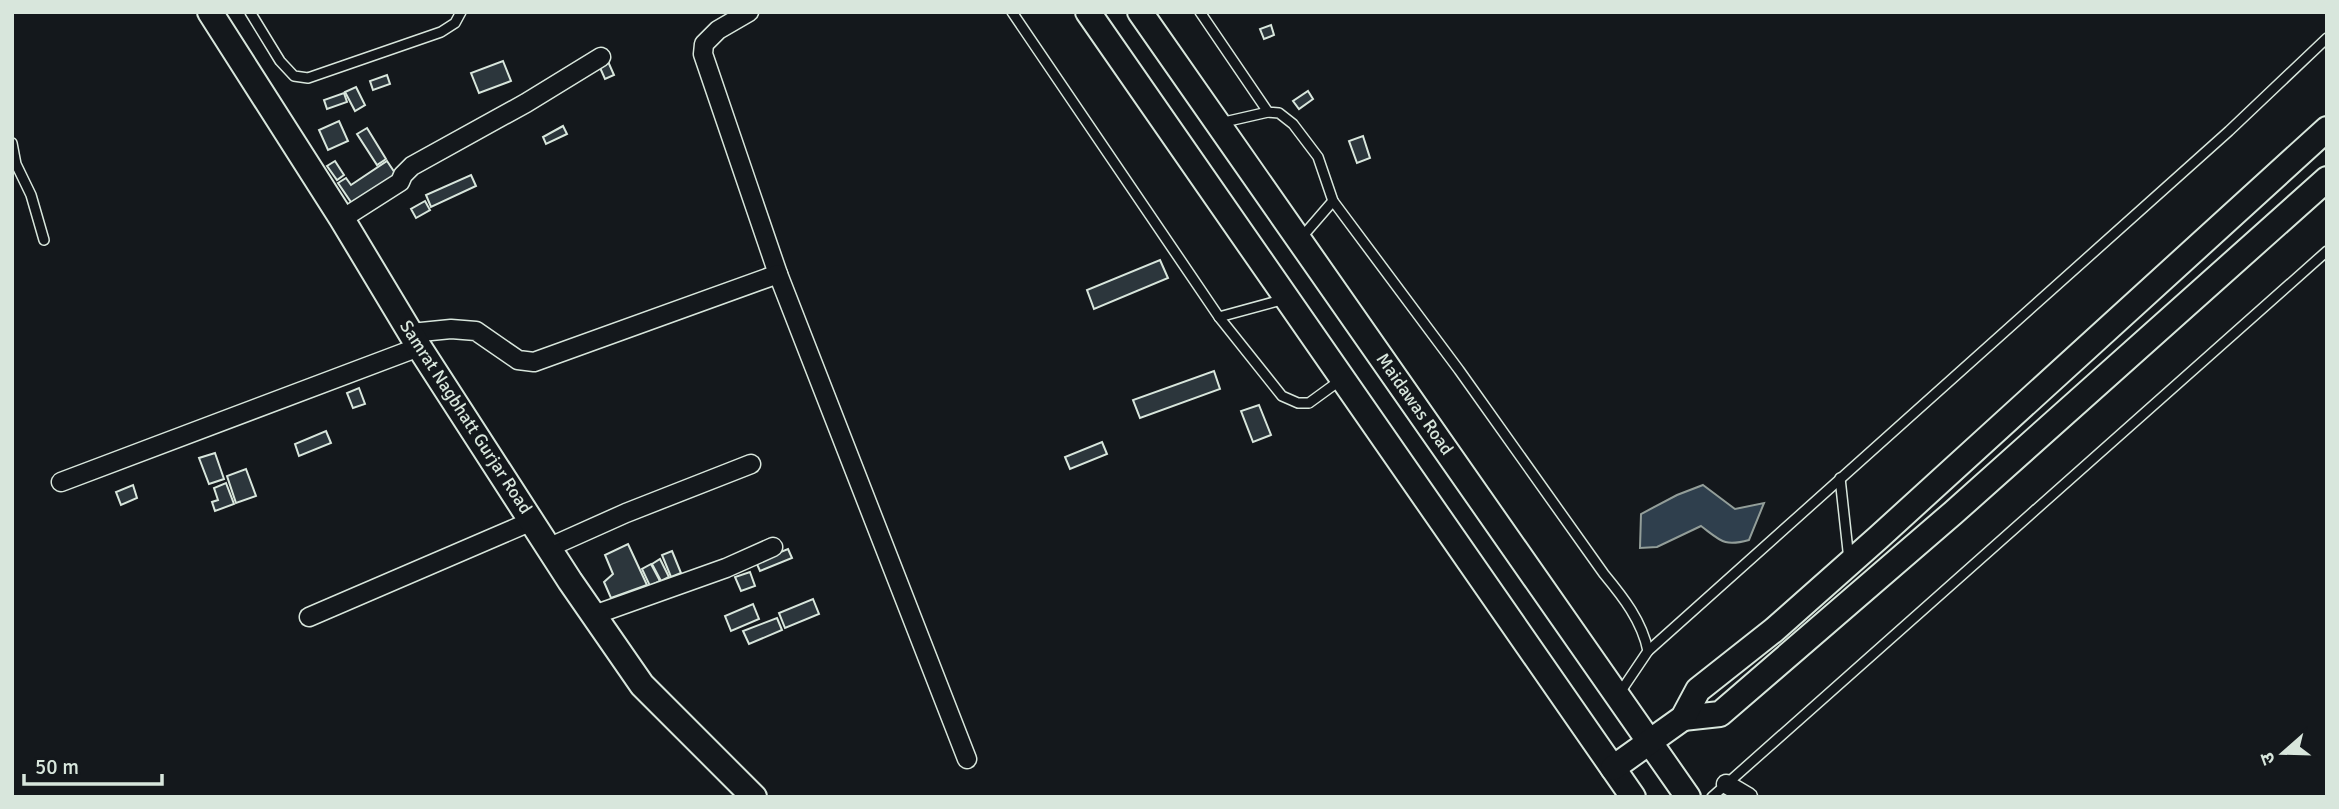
<svg xmlns="http://www.w3.org/2000/svg" width="2339" height="809" viewBox="0 0 2339 809" font-family="Signika,'Noto Sans Devanagari',sans-serif">
<rect width="100%" height="100%" fill="#14181c"/>
<path fill="#2f3f4d" stroke="#939e99" stroke-width="2" d="M1703,485l32,24 29,-6 -15,37c-25,7 -28,1 -48,-14l-44,21 -17,1 1,-34 36,-19z"/>
<g fill="#2c363c" stroke="#d8e6dc" stroke-width="2">
<polygon points="1271,25 1274,35 1264,39 1260,29"/>
<polygon points="606,57 614,75 605,79 597,61"/>
<polygon points="503,61 511,81 479,93 471,73"/>
<polygon points="387,75 390,84 373,90 370,81"/>
<polygon points="356,87 365,105 355,111 345,92"/>
<polygon points="1308,91 1313,99 1299,109 1293,101"/>
<polygon points="344,93 347,102 327,109 324,100"/>
<polygon points="339,121 348,141 328,150 319,130"/>
<polygon points="563,126 567,134 546,144 543,137"/>
<polygon points="367,128 386,159 377,165 357,134"/>
<polygon points="1363,136 1370,158 1357,163 1349,141"/>
<polygon points="335,161 344,175 337,180 327,166"/>
<polygon points="387,161 399,179 355,208 338,183 346,178 351,185"/>
<polygon points="471,175 476,186 431,207 426,195"/>
<polygon points="425,201 430,210 416,218 411,209"/>
<polygon points="1160,260 1168,278 1094,309 1087,290"/>
<polygon points="1214,371 1220,389 1140,418 1133,400"/>
<polygon points="359,388 365,404 353,408 347,393"/>
<polygon points="1259,405 1271,435 1253,442 1241,411"/>
<polygon points="326,431 331,443 299,456 295,444"/>
<polygon points="1102,442 1107,454 1070,469 1065,457"/>
<polygon points="215,453 224,479 209,484 199,458"/>
<polygon points="246,469 256,496 236,503 227,476"/>
<polygon points="226,483 234,504 215,511 212,502 218,500 214,488"/>
<polygon points="133,485 137,498 121,505 116,492"/>
<polygon points="628,544 647,585 611,598 604,582 613,574 605,555"/>
<polygon points="788,549 792,558 760,571 756,562"/>
<polygon points="672,551 681,573 671,577 662,555"/>
<polygon points="660,559 669,577 661,581 652,564"/>
<polygon points="651,564 660,581 650,586 642,569"/>
<polygon points="750,572 755,586 741,591 735,577"/>
<polygon points="813,599 819,614 785,628 779,613"/>
<polygon points="753,604 759,619 731,631 725,616"/>
<polygon points="777,618 782,630 749,644 743,631"/>
</g>
<g fill="none" stroke-linecap="round" stroke-linejoin="round">
<defs>
<g id="lane">
<polyline points="250,12 280,61 294,76 308,78 441,32 455,23 461,12"/>
<polyline points="1012,12 1219,317 1282,396 1298,403 1309,403 1342,379"/>
<path d="M1200,12l68,100 11,1 14,11 25,33 15,44 126,169 145,204c19,23 38,47 44,77l-29,43"/>
<polyline points="1220,123 1268,112"/>
<polyline points="12,143 16,164 31,195 44,240"/>
<polyline points="1301,238 1333,201"/>
<polyline points="1219,317 1285,299"/>
<polyline points="1840,478 1849,560"/>
<polyline points="1648,651 2229,131 2327,38"/>
<polyline points="1712,797 2327,251"/>
</g>
<g id="street">
<polyline points="749,12 718,30 704,44 703,54 778,274"/>
<polyline points="342,219 400,182 403,175 412,166 526,103 601,57"/>
<polyline points="411,333 451,329 476,331 518,360 534,362 778,274 967,759"/>
<polyline points="61,482 419,347"/>
<polyline points="550,547 626,513 751,464"/>
<polyline points="594,615 726,568 773,547"/>
<polyline points="309,617 532,521"/>
<polyline points="1726,784 1748,797"/>
</g>
<g id="secondary">
<polyline points="210,12 342,219 419,347 570,581 642,685 754,797"/>
<polyline points="1088,12 1633,797"/>
<polyline points="1140,12 1688,797"/>
<polyline points="1683,718 1720,714 1953,513 2327,179"/>
<polyline points="1613,768 1683,718 1698,690 1774,630 1879,537 2327,129"/>
</g>
</defs>
<use href="#lane" stroke="#d8e6dc" stroke-width="12"/>
<use href="#street" stroke="#d8e6dc" stroke-width="21"/>
<use href="#secondary" stroke="#d8e6dc" stroke-width="28"/>
<use href="#lane" stroke="#14181c" stroke-width="9"/>
<use href="#street" stroke="#14181c" stroke-width="18"/>
<use href="#secondary" stroke="#14181c" stroke-width="24"/>
</g>
<g text-anchor="middle" dominant-baseline="central" stroke-width="5" stroke-linejoin="round" paint-order="stroke">
<g font-size="18" fill="#d8e6dc" stroke="#14181c">
<text transform="translate(1415 404) rotate(55)">Maidawas Road</text>
<text transform="translate(466 417) rotate(57)">Samrat Nagbhatt Gurjar Road</text>
</g>
</g>
<rect width="2339" height="809" fill="none" stroke="#d8e6dc" stroke-width="28"/>
<g transform="translate(2283 753) rotate(250)" stroke="#14181c" stroke-width="5" paint-order="stroke">
<path d="M0-5L12 26L0 18L-12 26Z" fill="#d8e6dc"/>
<text y="-10" font-size="19" font-weight="bold" text-anchor="middle" fill="#d8e6dc">उ</text>
</g>
<path d="M24 774v10h138v-10" fill="none" stroke="#d8e6dc" stroke-width="3.5"/>
<text x="35" y="774" font-size="21" fill="#d8e6dc" stroke="#14181c" stroke-width="5" paint-order="stroke">50 m</text>
</svg>
